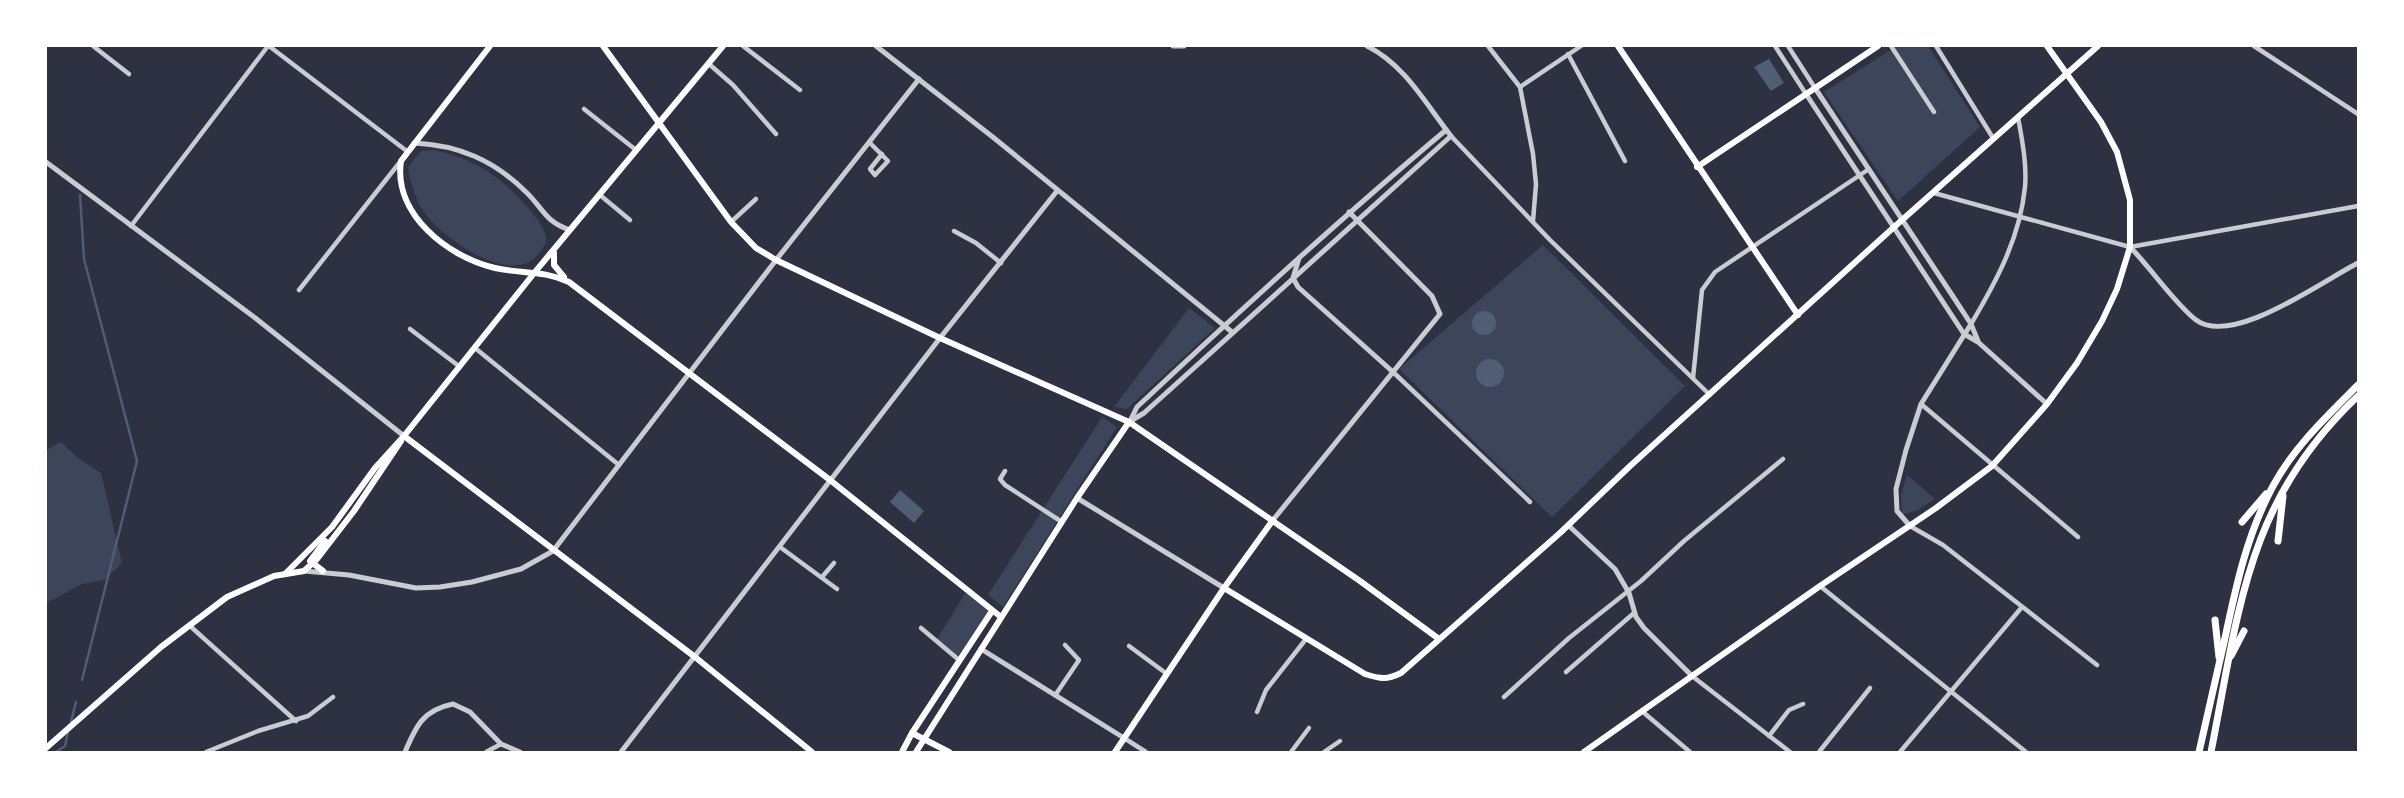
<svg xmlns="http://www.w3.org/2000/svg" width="2404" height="798" viewBox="0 0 2404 798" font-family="'Asap Condensed',sans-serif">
<rect width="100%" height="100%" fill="#2d3142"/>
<g fill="#3c4559">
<polygon points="1897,46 1928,46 1980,127 1898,201 1824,92"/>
<path d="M433,150c36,7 62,22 87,49 9,10 20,21 25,34 3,8 0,13 -5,19 -25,37 -93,-11 -113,-36 -11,-14 -16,-31 -19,-49l13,-16z"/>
<polygon points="1543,245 1685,386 1552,517 1399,369"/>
<polygon points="1189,308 1215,328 1127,409 1114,407"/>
<polygon points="1102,417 1117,427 1003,607 988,595"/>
<polygon points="61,442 78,458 101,473 122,563 104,580 82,584 48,602 46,600 46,450"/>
<polygon points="1907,475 1935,499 1918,510 1902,515 1901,495"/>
<polygon points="966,592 989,610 958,656 937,639"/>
</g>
<g fill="#4f5d75">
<polygon points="1769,59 1784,83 1771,91 1754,67"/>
<circle cx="1484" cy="323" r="12"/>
<circle cx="1490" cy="373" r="14"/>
<polygon points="900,490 924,511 914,523 890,502"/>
</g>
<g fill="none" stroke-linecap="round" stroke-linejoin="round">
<g stroke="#4f5d75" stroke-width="2.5">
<polyline points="80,195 84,259 137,461 82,680"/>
<polyline points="71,722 76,702"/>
<polyline points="56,752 65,746 68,732"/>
</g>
<g stroke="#caccd0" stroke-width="4.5">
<polyline points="93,46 129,74"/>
<polyline points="269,46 408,152"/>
<polyline points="743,46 800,90"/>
<polyline points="1488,46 1520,87 1533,154 1536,184 1533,221"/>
<polyline points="1775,46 1806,94"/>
<polyline points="1788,46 1815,88"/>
<polyline points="1891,46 1934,112"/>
<polyline points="1936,46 1993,138"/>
<polyline points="2254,46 2358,114"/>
<polyline points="1568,54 1625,161"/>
<polyline points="709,64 733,85 776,134"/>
<polyline points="1520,87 1581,46"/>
<polyline points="584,109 636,150"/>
<polyline points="1451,136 1550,240 1710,395"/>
<polyline points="869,142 888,161 875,175 870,169 882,154"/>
<polyline points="1934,193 2130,247 2358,206"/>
<polyline points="600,195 630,220"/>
<polyline points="731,222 756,199"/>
<polyline points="131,226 268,46"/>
<polyline points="954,231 976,243 1001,263"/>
<polyline points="299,290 400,162"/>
<path d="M1971,324c25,-42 49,-86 54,-137 2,-23 -3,-47 -7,-70"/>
<polyline points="410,329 460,367"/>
<polyline points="475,348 619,465"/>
<polyline points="1393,372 1530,502"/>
<polyline points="1693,378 1702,290 1715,272 1869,169"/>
<polyline points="1921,404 2078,537"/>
<polyline points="1005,471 1000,479 1005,485 1062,522"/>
<polyline points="1910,526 1943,545 2097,665"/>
<polyline points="780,547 837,589"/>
<polyline points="822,577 834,563"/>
<polyline points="1820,586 2026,752"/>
<polyline points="190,626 296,721"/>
<polyline points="921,628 959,660"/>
<polyline points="1129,646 1167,674"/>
<polyline points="1566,672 1634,613"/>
<polyline points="1692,676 1790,752"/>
<polyline points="1056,694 1079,660 1065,645"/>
<polyline points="1504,697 1569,638 1641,581 1684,541 1783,459"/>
<polyline points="1257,712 1266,690 1306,639"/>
<polyline points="1643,712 1690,752"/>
<polyline points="1769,736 1789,710 1803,704"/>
<polyline points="1124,738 1146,752"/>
<polyline points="206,752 258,731 308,716 333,697"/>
<polyline points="486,752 501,744"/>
<polyline points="1291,752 1309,728"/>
<polyline points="1324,752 1340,741"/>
<polyline points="1819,752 1870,688"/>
<polyline points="1900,752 2022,607"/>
</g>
<g stroke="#caccd0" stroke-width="5">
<polyline points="876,46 994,138 1232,332"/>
<polyline points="1173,46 1184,46"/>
<polyline points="1815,88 1954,298 1971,324 1978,341"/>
<polyline points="1806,94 1964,334 1978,342 2047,404"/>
<path d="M414,143c44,2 80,17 112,49 17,16 19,30 44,38"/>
<polyline points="46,162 254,317 404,436"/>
<path d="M2130,247c20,20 45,57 66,73 37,27 126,-39 162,-57"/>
<polyline points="1299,258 1293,278 1298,287 1393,372"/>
<path d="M1130,421l7,-14c101,-95 203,-188 309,-277"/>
<path d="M1129,422l15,-9 307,-277c-26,-33 -46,-71 -84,-90"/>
<polyline points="1077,498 1224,588"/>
<polyline points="1273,520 1440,314 1432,296 1349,212"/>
<polyline points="1568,525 1615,569 1629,593 1636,617 1644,628 1692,676"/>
<polyline points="1910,526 1897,511 1896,489 1906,450 1921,404 1971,324"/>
<polyline points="304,571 349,575 416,588 440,587 472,582 521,569 553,551 776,260 919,79"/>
<polyline points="981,649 1124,738"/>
<path d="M405,752c11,-26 18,-42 48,-48l17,8 31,32 19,8"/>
<polyline points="621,752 940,338 1057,191"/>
</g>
<g stroke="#fff" stroke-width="6">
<path d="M490,46l-89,115c-8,53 47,96 94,107 27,6 48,2 74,14l261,198 171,137"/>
<polyline points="603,46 731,222 756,248 776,260 940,338 1129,422 1360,581 1439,639"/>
<polyline points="1618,46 1798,315"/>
<polyline points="1697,167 1878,46"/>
<polyline points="554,253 554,265 564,277"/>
<polyline points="404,436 695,657 812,752"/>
<polyline points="323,571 310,561 325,541"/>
<polyline points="285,574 332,527 375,468 404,436 535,272 723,46"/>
<path d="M1224,588l141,86c15,5 22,6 36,-1l159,-140 69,-66 264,-239 205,-182"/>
<polyline points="912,733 949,752"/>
<polyline points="46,748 161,647 227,597 274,576 304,571 317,559 354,511 401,441"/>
<polyline points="902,752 912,733 992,611"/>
<polyline points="916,752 1077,498 1129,422"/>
<polyline points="1115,752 1224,588 1273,520"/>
<polyline points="1584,752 1820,586 1936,508 1992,466 2047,404 2077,363 2102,321 2117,289 2130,247 2130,200 2117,152 2101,122 2047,46"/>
</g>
<g stroke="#fff" stroke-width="7">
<polyline points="2242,522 2266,494"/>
<polyline points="2278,541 2283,496"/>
<polyline points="2215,620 2219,657"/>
<polyline points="2231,656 2244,631"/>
<path d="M2199,752c9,-38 17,-76 26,-114 11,-52 22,-104 48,-152 21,-39 54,-70 85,-101"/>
<path d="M2211,752c28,-141 35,-251 147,-356"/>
</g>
</g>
<rect width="2404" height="798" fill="none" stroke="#ffffff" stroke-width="94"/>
</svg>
